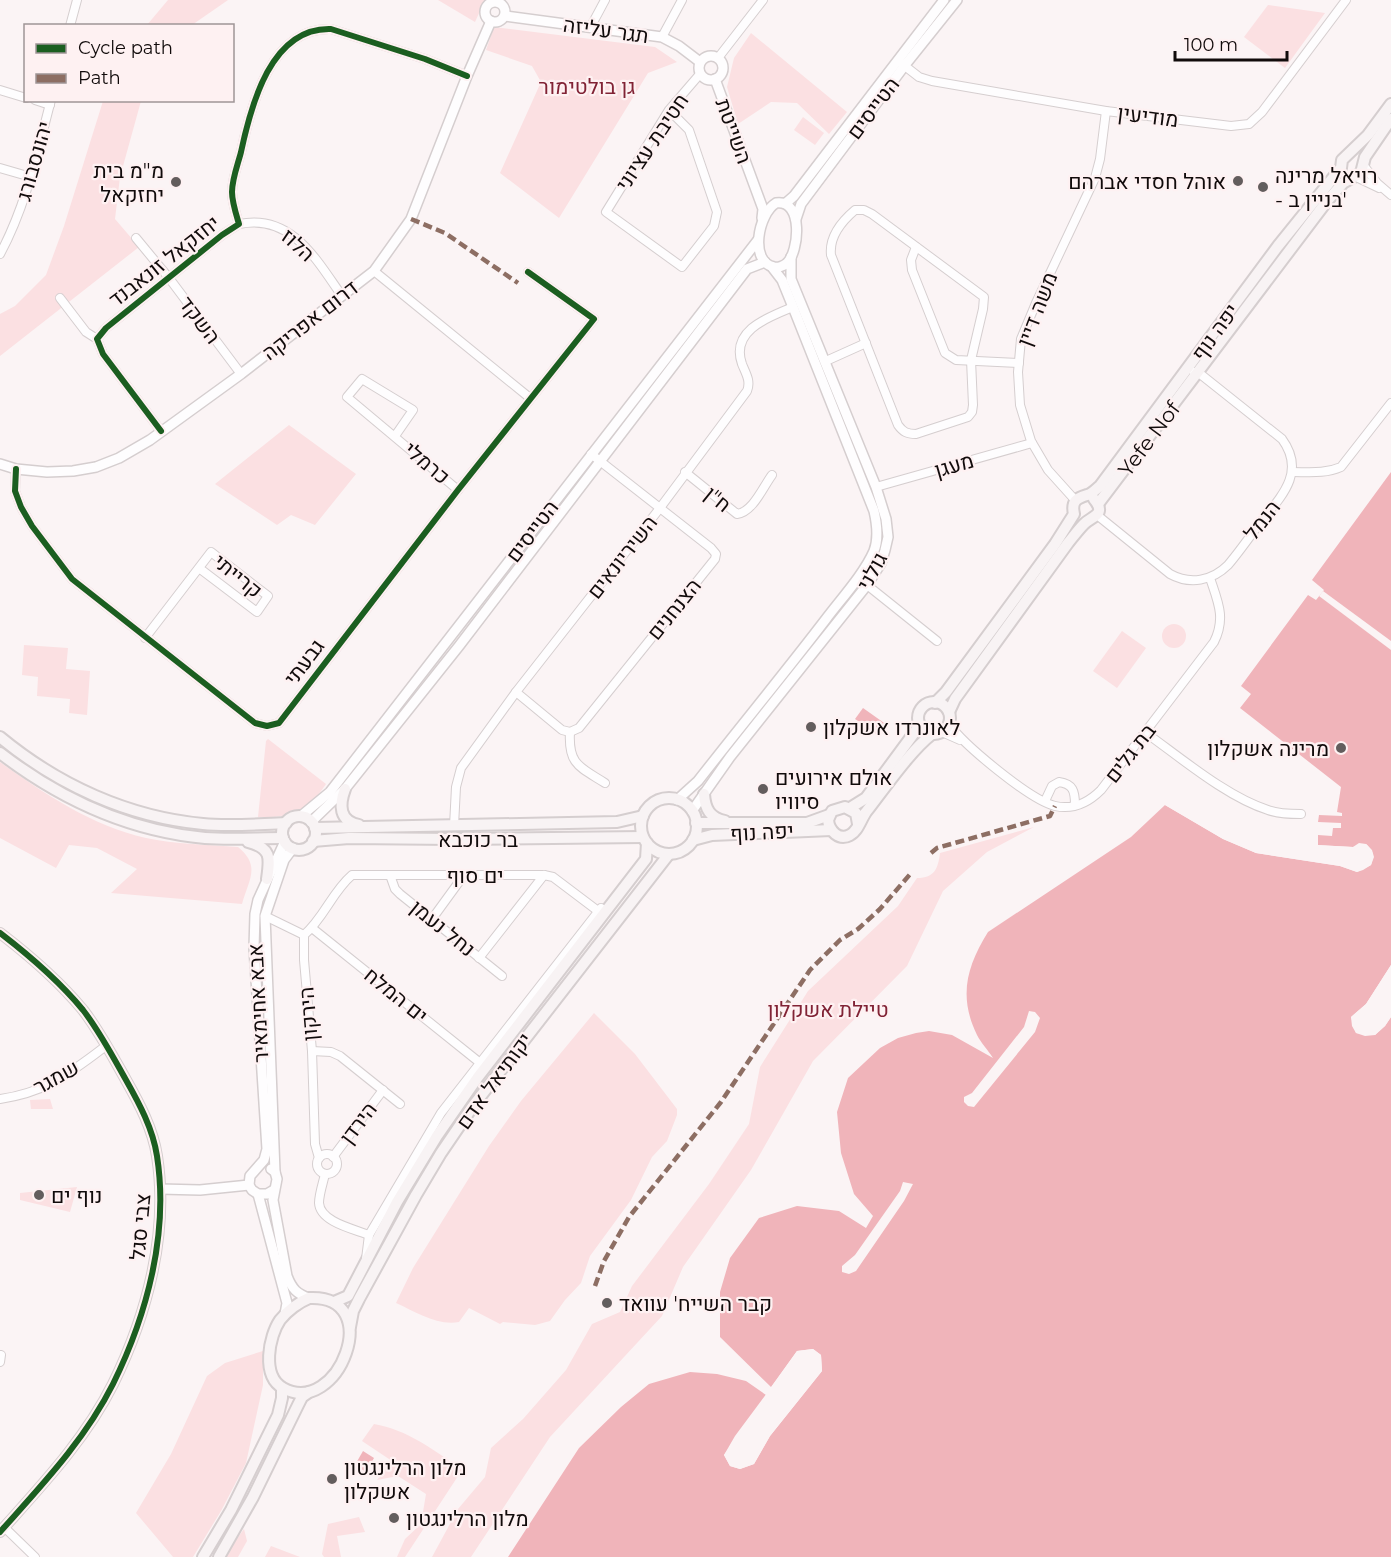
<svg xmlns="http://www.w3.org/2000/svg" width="1391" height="1557" viewBox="0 0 1391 1557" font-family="Montserrat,Heebo,sans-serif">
<rect width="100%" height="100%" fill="#fbf4f5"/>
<g fill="#fbe0e2">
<polygon points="168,0 228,0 192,25 147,25"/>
<polygon points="438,0 485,0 475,22"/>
<polygon points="1268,5 1325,13 1285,68 1244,37"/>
<polygon points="494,27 655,47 677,62 648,73 559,218 500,173 541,82 532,66 486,50"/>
<polygon points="751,33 847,112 829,134 797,103 771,102 738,124 727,87 734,58"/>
<polygon points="103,101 141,101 120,177 115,219 139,247 0,356 0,314 15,306 46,275 64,226"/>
<polygon points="803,117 824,133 815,145 794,130"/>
<polygon points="289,425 356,474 315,525 291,515 277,525 215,484"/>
<circle cx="1174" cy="636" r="12"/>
<polygon points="1122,631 1146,648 1117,688 1093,671"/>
<polygon points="24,645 68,648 66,669 90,671 87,715 69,713 70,699 37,696 38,677 22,675"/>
<path d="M268,739l58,45c-19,29 -34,34 -68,33l8,-76z"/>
<path d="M0,762c45,32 92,64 146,76 28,6 64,7 92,9 23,19 11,32 4,57l-131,-11 26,-24 -40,-21 -28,-3 -13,23 -56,-30z"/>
<path d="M1034,827l-47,25 -44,39 -36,75 -94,95 -62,109 -68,97 -21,49 -112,121 -79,120h-39l26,-48 27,-32 6,-29 32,-29 43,-49 26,-46 28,-12 12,-26 77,-102 40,-60 11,-57 48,-76 90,-85 19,-28c18,0 21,-10 23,-25z"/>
<path d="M594,1013l41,41 42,55v6l-10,26 -15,16 -21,43 -41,56 -9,27 -16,17 -15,21 -15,4 -32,-3 -3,2 -31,-16 -10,14c-22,4 -43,-10 -63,-19l17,-35 76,-122 32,-45z"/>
<polygon points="50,1099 53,1109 31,1109 30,1100"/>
<polygon points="77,1187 70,1212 20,1200 20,1193"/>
<polygon points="263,1351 263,1385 246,1463 221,1511 193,1557 173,1557 136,1513 171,1454 207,1376 225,1363"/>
<path d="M374,1424c32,5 62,27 88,46l-57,87h-8l8,-18 16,-15 5,-30 -28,-18 -21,4 15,-19 -30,-20z"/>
<polygon points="359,1517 365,1532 337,1536 341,1557 324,1557 322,1554 328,1524"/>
<polygon points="244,1529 247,1541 238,1557 223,1557"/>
<polygon points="271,1546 300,1557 265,1557"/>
</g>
<g fill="#f0b4ba">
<path d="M1391,472v493l-25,39 -15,13 5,16 19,2 10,-9 6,-9v540h-883l71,-109 42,-41 28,-23 41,-12 27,2 29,7 20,14 -42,60 6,11 10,3 14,-5 16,-28 52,-65 -1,-16 -8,-6 -16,2 -26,36 -51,-50v-45l10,-34 29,-40 38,-12 42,5 27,17 7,-12 -19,-22 -13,-41 -4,-41 11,-34 32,-30 18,-10 18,-5 13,-2 23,4 41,23c-5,-8 -12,-15 -16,-23 -19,-39 -10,-69 11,-103l143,-95 34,-32 58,34 33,14 84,13 17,6 14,-7c3,-9 3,-14 -5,-21l-13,3 -35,-2v-10l14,1 1,-8h8v-5l-23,-1 1,-7 23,1v-3l-5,-1 4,-25 -101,-79 11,-14 -10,-8 67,-91 8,5 8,-10 -12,-10z"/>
<polygon points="863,708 887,725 879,736 855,719"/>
<polygon points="363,1451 374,1458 366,1472 355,1465"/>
</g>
<g fill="#fbf4f5">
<polygon points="1323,591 1391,641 1391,650 1319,596"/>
<polygon points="1167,803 1224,836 1256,850 1341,863 1357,868 1368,863 1371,856 1369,851 1365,847 1359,846 1353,850 1317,848 1315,845 1353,847 1359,843 1366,844 1372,850 1374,857 1371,865 1363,870 1357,872 1340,866 1256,853 1223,839 1165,805"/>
<polygon points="1391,965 1391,970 1369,1005 1354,1018 1355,1025 1358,1031 1374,1032 1391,1014 1391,1017 1385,1026 1375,1035 1365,1036 1356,1033 1352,1026 1351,1017 1366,1004"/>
<polygon points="1029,1011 1035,1012 1040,1018 1035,1032 974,1107 968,1106 964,1102 964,1097 972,1093 1024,1027"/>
<polygon points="903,1182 913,1184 904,1201 856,1271 849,1274 842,1272 842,1266 855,1255 900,1191"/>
<polygon points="813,1349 821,1355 822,1371 770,1436 754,1464 740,1469 730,1466 724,1455 735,1436 767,1393 768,1397 737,1438 728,1455 732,1463 740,1466 752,1462 767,1434 819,1370 818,1357 812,1352 799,1353 774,1389 770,1389 797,1351"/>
</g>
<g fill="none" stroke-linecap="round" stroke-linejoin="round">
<defs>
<g id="minor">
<polyline points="70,26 77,0"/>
<polyline points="590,28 605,0"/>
<polyline points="662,37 682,0"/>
<polyline points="718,58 763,0"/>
<polyline points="901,63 919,77 932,81 1106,111 1231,126 1249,124 1262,112 1346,0"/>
<polyline points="0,90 26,98"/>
<polyline points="35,100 50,105"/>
<polyline points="669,110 689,130 717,212 714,226 682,267 606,212 669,110 700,74"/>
<polyline points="1364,166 1377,183 1391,195"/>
<polyline points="0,168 31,177"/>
<polyline points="1356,177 1379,188"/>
<path d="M855,210h9l8,4 112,83 -1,12 -12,51 2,45 -1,7 -4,5 -52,17c-9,0 -13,-2 -18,-9l-67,-170c-2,-18 11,-34 24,-45z"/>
<path d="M239,224c52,-11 77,35 103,72"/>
<polyline points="136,238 169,278 241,374"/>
<polyline points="916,247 911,260 912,270 945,353 956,360 1019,363"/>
<path d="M0,254c26,-48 37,-101 51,-154"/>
<polyline points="374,271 530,398"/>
<polyline points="60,298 86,332 97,339"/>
<polyline points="826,361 866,343"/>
<path d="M161,431l-58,-77 -6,-15 9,-11 116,-93 17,-11c-3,-10 -7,-22 -7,-32 0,-13 6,-28 9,-40 10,-47 30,-125 90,-123l94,30 42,17"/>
<polyline points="395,436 413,410 362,379 347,397 458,490"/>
<polyline points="16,469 15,491 21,507 32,526 72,579 255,723 267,726 279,723 458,490 594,319 528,272"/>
<path d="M685,472l52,42c16,-2 26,-27 35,-39"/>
<path d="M1292,472c17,0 33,2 49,-5l50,-64"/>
<polyline points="876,487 1032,443"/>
<polyline points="1075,500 1048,470 1031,441 1020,405 1018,372 1021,339 1036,303 1095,178 1100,159 1106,111"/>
<path d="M1097,515l73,59c20,11 42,7 58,-9 11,-13 21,-27 31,-41 21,-26 48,-51 23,-85l-83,-66 -5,-1"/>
<polyline points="867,585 937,641"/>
<polyline points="145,638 211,552 268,596 257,612 199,568"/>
<polyline points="516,692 562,730 570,732 579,728 715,559 716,554 711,548 591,454"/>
<path d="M949,724c15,21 81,76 106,82 18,4 34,-4 46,-16l113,-148c12,-24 4,-40 -4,-64"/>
<path d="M570,732c-2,33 10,35 35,51"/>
<polyline points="942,732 960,740"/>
<path d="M1146,733c35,25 81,64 122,77 11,4 22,4 33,4"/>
<path d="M1045,801l7,-15 7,-4c14,2 16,9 16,23"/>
<path d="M454,826l2,-39 5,-19 55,-76 144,-184 87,-117c4,-10 -1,-17 -5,-27 -12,-34 27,-47 51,-57"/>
<polyline points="390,875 395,889 400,894 502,976"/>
<polyline points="265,916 304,935"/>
<polyline points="432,919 464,875"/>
<polyline points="312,928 479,1062"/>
<polyline points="479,958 544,875"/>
<polyline points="312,1051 331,1052 340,1056 400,1104"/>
<path d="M0,1099c48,-7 69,-26 106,-53"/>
<circle cx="327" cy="1164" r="10"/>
<polyline points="333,1157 383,1090"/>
<path d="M319,1158l-4,-14 -3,-93 -8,-91v-25c20,-17 28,-43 48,-60h192l9,2 45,34"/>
<path d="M325,1174c-2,9 -6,20 -6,29 1,19 35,26 50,32"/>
<polyline points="366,1259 369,1235 441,1113 601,908"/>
<polyline points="0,1362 1,1355"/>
<polyline points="4,1527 35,1557"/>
</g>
<g id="tertiary">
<circle cx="495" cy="12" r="10"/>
<polyline points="505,16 662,37 679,46 700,62"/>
<circle cx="711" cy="68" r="12"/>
<polyline points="715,79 763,209 762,218"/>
<path d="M776,203c28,-4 23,49 11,60 -3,3 -9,5 -13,4 -25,-5 -16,-53 2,-64z"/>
<polyline points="786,203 794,196 944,0"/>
<polyline points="796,219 801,204 905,65 957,0"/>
<polyline points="0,464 16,469 47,472 73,471 96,467 119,458 150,440 241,374 374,271 411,219 467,76 491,21"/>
<path d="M677,800l21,-19c42,-54 86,-107 128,-162 15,-20 38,-45 48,-68 5,-13 3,-27 0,-40l-81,-204 -11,-27 -10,-13"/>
<polyline points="692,811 730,757 867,585 881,563 885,550 888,537 886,519 876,487 791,279 791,257"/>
<polyline points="301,816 330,792 758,240"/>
<polyline points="311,822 345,789 459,646 747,269 765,262"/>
<path d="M0,933c30,23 59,48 83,77 17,22 30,47 43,70 13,23 27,49 31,76 12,77 -10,159 -44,228 -28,56 -72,102 -113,148"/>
<path d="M271,1169l4,3 2,7 -4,21 14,76c5,13 10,18 22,22"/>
<polyline points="275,1172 265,916 284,860 293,848"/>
<polyline points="160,1189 200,1190 249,1185"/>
<polyline points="274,1190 267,1194 258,1194 252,1190 249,1185 250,1176 264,1160 267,1149 254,948 255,914 258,900 285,841"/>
<polyline points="258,1194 287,1303 285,1314"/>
</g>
<g id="secondary">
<polyline points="1098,504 1327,201 1343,183 1361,173 1365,157 1391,119"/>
<circle cx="934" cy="718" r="16"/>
<path d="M935,703l11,-11 109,-148 19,-30c-3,-13 3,-16 13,-19 5,-1 9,-6 13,-9l178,-240 63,-78 1,-8 26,-25 23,-31"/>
<path d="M949,712l6,-13 113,-156c5,-6 10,-13 16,-19 8,-8 23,-9 10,-25"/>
<path d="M0,737c58,48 128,80 203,87 27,3 55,0 83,-1"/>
<path d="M0,753c60,46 129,78 205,85 26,2 52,0 78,0"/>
<path d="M345,789c-6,16 -6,32 14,36"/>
<path d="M704,794c1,15 6,24 21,27"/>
<circle cx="669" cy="826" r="28"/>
<polyline points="850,808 866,798 920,725"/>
<circle cx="299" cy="833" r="17"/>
<polyline points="696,823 807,823 829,815"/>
<path d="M858,824l-2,-11 -11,-6 -13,4 -4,9c1,11 11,21 22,15 8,-4 11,-16 16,-23 18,-23 44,-61 66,-78"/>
<polyline points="315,828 617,822 643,816"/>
<polyline points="693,840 712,835 831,830"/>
<polyline points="313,841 349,838 454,839 643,837"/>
<path d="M248,842c24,6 22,16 19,37"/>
<path d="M309,1298c78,-4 29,121 -26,90 -22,-12 -14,-52 -3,-68 7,-9 19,-18 29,-22z"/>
<polyline points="334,1302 348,1296 397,1202 437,1136 478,1077 646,859 647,843"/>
<polyline points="350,1327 353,1311 359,1299 416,1195 441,1153 473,1106 669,854"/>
<polyline points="203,1557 231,1510 278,1415 282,1398 282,1388"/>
<polyline points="219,1557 253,1497 298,1405 302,1397 309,1392"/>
</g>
</defs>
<use href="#minor" stroke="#d5cecf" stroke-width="10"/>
<use href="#tertiary" stroke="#d5cecf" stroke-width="12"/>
<use href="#secondary" stroke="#d5cecf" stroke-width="14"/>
<use href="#minor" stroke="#fefdfe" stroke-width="8"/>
<use href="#tertiary" stroke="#fefdfe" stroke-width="9"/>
<use href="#secondary" stroke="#f8f3f4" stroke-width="10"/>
<g stroke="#8d6e63" stroke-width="4.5" stroke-dasharray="9 4.5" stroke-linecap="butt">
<polyline points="411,219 445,233 518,283"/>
<polyline points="931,853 937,848 1050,816 1055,806"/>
<polyline points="595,1286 604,1261 629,1217 721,1102 810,970 840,940 858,929 880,909 912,872"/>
</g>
<defs>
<g id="cycleway">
<path d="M161,431l-58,-77 -6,-15 9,-11 116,-93 17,-11c-3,-10 -7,-22 -7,-32 0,-13 6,-28 9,-40 10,-47 30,-125 90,-123l94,30 42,17"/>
<polyline points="16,469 15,491 21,507 32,526 72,579 255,723 267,726 279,723 458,490 594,319 528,272"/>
<path d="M0,933c30,23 59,48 83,77 17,22 30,47 43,70 13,23 27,49 31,76 12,77 -10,159 -44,228 -28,56 -72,102 -113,148"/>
</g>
</defs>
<use href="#cycleway" stroke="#fef1f2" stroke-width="10"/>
<use href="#cycleway" stroke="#1b5e20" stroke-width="6"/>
</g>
<g fill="#635d5d" stroke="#fef1f2" stroke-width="2">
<circle cx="1238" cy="181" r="6"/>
<circle cx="176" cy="182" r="6"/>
<circle cx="1263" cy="187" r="6"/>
<circle cx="811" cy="727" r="6"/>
<circle cx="1341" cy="748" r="6"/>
<circle cx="763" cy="789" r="6"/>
<circle cx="39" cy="1195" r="6"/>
<circle cx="607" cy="1303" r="6"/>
<circle cx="332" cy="1479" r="6"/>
<circle cx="394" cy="1518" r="6"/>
</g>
<g text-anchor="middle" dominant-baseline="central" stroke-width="4.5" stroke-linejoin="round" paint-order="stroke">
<g font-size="21" fill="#110b0b" stroke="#fef1f2">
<text transform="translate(606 30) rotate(8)">תגר עליזה</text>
<text transform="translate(873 108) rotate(-53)">הטייסים</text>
<text transform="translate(1148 116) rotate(7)">מודיעין</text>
<text transform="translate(734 131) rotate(70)">השייטת</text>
<text transform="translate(652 142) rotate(-56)">חטיבת עציוני</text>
<text transform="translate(34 161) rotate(-74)">יהונסבורג</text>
<text transform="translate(298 245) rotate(43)">הלוז</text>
<text transform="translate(164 261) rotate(-38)">יחזקאל זונאבנד</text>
<text transform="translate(1037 309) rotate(-69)">משה דיין</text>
<text transform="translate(200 320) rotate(53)">השקד</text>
<text transform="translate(310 320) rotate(-38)">דרום אפריקה</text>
<text transform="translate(1215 332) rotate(-54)">יפה נוף</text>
<text transform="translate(1149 439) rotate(-53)">Yefe Nof</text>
<text transform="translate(427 463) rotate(40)">כרמלי</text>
<text transform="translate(954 465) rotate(-16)">מעגן</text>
<text transform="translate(718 499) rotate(39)">ח"ן</text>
<text transform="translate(1262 520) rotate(-52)">הנמל</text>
<text transform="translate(532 531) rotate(-53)">הטייסים</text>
<text transform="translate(622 557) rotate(-52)">השיריונאים</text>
<text transform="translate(872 571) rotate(-61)">גולני</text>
<text transform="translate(238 576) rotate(39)">קרייתי</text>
<text transform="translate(674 609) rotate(-51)">הצנחנים</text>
<text transform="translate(304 662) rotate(-53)">גבעתי</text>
<text transform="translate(1130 753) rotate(-52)">בת גלים</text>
<text transform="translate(762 832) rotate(-3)">יפה נוף</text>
<text x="478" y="839">בר כוכבא</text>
<text x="475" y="875">ים סוף</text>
<text transform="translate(443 928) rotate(39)">נחל נעמן</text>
<text transform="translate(396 995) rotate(39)">ים המלח</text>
<text transform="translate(258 1003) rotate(-93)">אבא אחימאיר</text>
<text transform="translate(308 1014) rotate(-95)">הירקון</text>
<text transform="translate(56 1077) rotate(-29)">שמגר</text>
<text transform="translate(494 1081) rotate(-54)">יקותיאל אדם</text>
<text transform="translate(358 1123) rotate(-53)">הירדן</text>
<text transform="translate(140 1227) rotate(-85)">צבי סגל</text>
</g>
<g font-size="21" fill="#812335" stroke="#fef1f2">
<text x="587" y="86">גן בולטימור</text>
<text x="828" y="1009">טיילת אשקלון</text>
</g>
<g font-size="21" fill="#110b0b" stroke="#fef1f2" text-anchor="start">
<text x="164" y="170" text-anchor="end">מ"מ בית<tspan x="164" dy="24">יחזקאל</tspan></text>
<text x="1275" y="175">רויאל מרינה<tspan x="1275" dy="24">- בניין ב'</tspan></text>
<text x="1226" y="181" text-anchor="end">אוהל חסדי אברהם</text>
<text x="823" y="727">לאונרדו אשקלון</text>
<text x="1329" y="748" text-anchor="end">מרינה אשקלון</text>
<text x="775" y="777">אולם אירועים<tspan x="775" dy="24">סיוויו</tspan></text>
<text x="51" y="1195">נוף ים</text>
<text x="619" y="1303">קבר השייח' עוואד</text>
<text x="344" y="1467">מלון הרלינגטון<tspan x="344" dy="24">אשקלון</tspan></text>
<text x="406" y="1518">מלון הרלינגטון</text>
</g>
</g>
<rect x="24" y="24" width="210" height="78" fill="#fef1f2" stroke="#9f9596" stroke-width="1.5"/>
<rect x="36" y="44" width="30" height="9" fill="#1b5e20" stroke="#9f9596" stroke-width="1.5"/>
<text x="78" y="54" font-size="18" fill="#110b0b">Cycle path</text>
<rect x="36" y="74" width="30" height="9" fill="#8d6e63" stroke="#9f9596" stroke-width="1.5"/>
<text x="78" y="84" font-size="18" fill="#110b0b">Path</text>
<path d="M1175 51v9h112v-9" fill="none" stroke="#110b0b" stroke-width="3"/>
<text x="1184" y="51" font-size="18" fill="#110b0b" stroke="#fef1f2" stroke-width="4.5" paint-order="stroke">100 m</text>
</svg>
